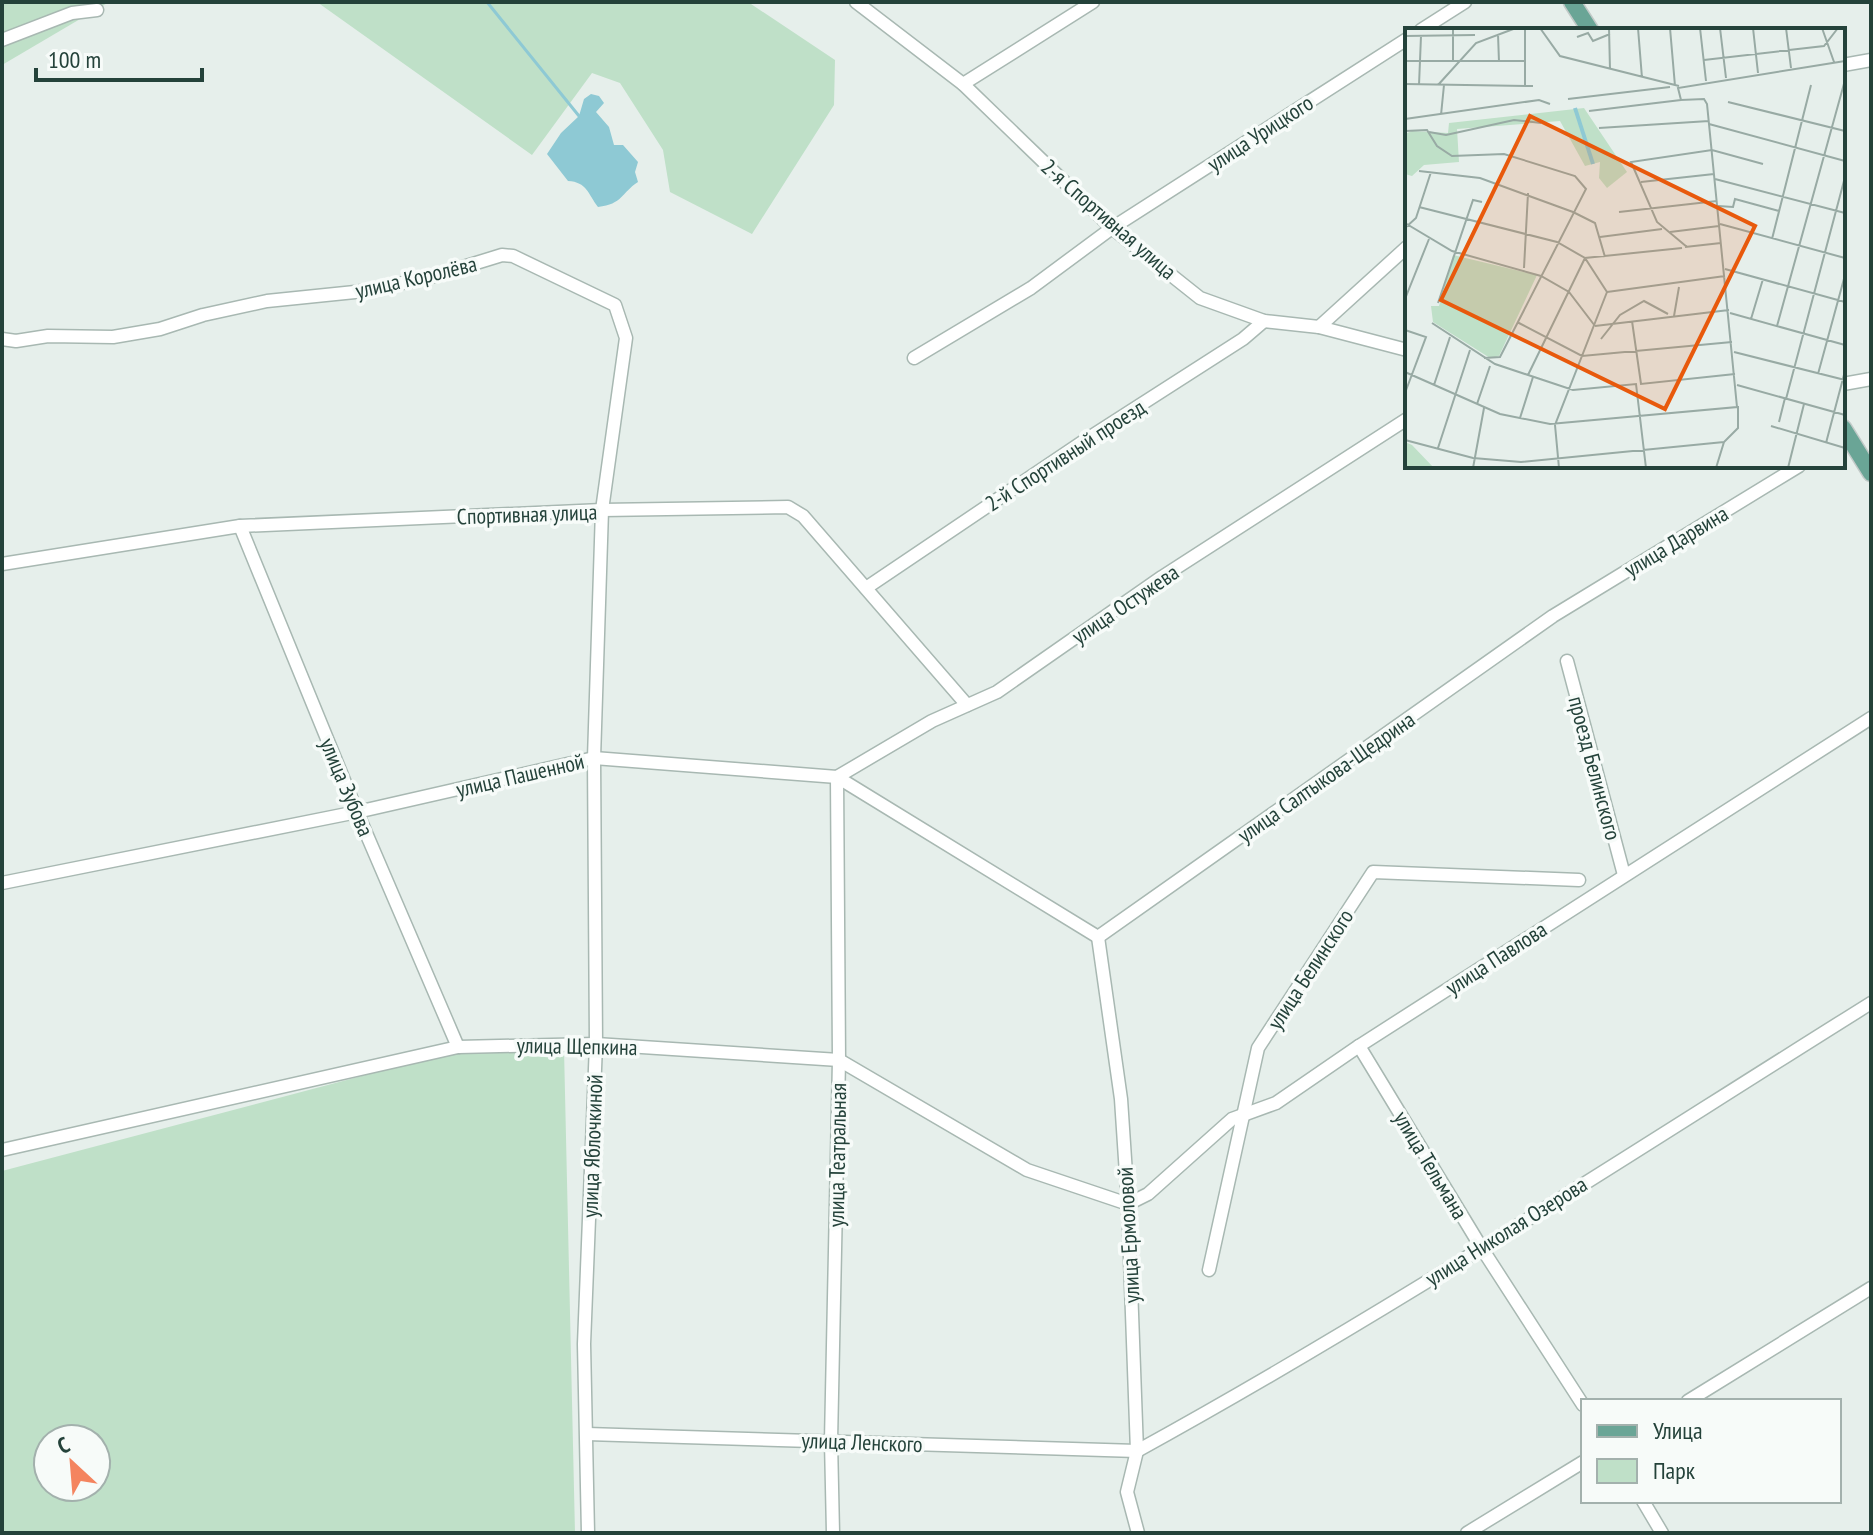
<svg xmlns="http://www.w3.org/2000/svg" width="1873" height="1535" viewBox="0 0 1873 1535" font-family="'PT Sans Narrow',sans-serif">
<rect width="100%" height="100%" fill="#e6efeb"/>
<g fill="#bfe0c8" fill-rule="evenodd">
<polygon points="2,2 109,2 2,65"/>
<polygon points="317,2 748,2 835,60 834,105 752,234 670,192 663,150 620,83 592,73 532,155"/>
<path d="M564,1049l11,484h-573v-362l443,-117zM48,1439h48v48h-48z"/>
</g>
<path fill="#8ec9d4" d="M591,94l8,2 5,7 -8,9 13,15 5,18h9l15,17 -3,10 3,10c-17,11 -15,22 -40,25 -10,-13 -11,-25 -30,-26l-21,-27 14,-21 18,-17 5,-17z"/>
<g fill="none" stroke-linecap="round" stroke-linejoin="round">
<polyline stroke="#8ec9d4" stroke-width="3" points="487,2 579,116"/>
<defs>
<g id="minor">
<polyline points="856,2 963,84 1112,228 1200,298 1264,321 1319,327 1407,350"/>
<polyline points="1421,30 1465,2"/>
<polyline points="2,40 72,13 97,10"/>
<polyline points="1843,65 1871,60"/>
<polyline points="963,84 1093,2"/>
<polyline points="1319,327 1407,247"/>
<polyline points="2,339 16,341 48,336 113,337 160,329 203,315 267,301 355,292 424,279 502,255 513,256 615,305 626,338 602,510 594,758 596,1044 584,1344 588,1533"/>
<polyline points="914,358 1031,288 1112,228 1407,39"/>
<polyline points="1843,384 1871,379"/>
<polyline points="240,526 357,812 458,1047"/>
<polyline points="2,564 240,526 602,510 788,507 803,516 967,705"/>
<polyline points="866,588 1084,441 1243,339 1264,321"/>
<polyline points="1567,661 1624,875"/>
<polyline points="2,883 357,812 594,758 837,777 1098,937"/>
<polyline points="1098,937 1553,616 1799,466"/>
<polyline points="1098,937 1121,1099 1128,1204 1137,1451 1127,1492 1138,1533"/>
<polyline points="1359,1046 1481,1247 1583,1405"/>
<polyline points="2,1150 458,1047 596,1044 839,1060 1027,1170 1128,1204"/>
<polyline points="1128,1204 1148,1194 1232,1119 1276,1103 1359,1046 1871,718"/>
<polyline points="1209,1270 1258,1048 1373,872 1579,880"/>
<polyline points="1688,1401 1871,1288"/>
<path d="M587,1434l550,17c251,-138 491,-296 734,-448"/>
<polyline points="1643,1501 1662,1533"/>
<polyline points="833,1533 831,1441 839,1060 837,777 932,721 997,692 1162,577 1407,419"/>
<polyline points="1467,1533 1583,1462"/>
</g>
<g id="major">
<polyline points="1572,2 1590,30"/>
<polyline points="1843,428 1871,473"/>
</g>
</defs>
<use href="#minor" stroke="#a8b8b2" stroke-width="15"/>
<use href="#major" stroke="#c2cac8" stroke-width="19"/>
<use href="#minor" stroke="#fff" stroke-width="12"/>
<use href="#major" stroke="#6aa596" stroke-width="16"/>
</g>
<g text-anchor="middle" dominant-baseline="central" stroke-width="7" stroke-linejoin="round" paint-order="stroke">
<g font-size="22" fill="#24423a" stroke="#f7fbf9">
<text transform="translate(1260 133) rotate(-33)">улица Урицкого</text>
<text transform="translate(1109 219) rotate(41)">2-я Спортивная улица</text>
<text transform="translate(416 277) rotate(-13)">улица Королёва</text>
<text transform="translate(1065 455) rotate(-33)">2-й Спортивный проезд</text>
<text transform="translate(527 514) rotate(-2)">Спортивная улица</text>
<text transform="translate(1676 541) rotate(-31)">улица Дарвина</text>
<text transform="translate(1125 604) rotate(-34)">улица Остужева</text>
<text transform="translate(1595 768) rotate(75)">проезд Белинского</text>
<text transform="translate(520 775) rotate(-13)">улица Пашенной</text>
<text transform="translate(1326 777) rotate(-35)">улица Салтыкова-Щедрина</text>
<text transform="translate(347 787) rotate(67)">улица Зубова</text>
<text transform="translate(1496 958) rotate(-33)">улица Павлова</text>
<text transform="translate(1310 969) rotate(-57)">улица Белинского</text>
<text transform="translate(577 1046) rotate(1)">улица Щепкина</text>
<text transform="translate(592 1146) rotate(-88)">улица Яблочкиной</text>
<text transform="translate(837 1155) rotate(-89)">улица Театральная</text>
<text transform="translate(1431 1165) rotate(59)">улица Тельмана</text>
<text transform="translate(1506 1231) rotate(-32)">улица Николая Озерова</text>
<text transform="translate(1128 1235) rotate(-93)">улица Ермоловой</text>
<text transform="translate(862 1442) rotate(2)">улица Ленского</text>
</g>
</g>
<g transform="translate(1405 28)">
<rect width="440" height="440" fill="#e6efeb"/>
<path d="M179,80l43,64 -20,16 -8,-10 1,-16 -15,4 -25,-45 -103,8 2,33 -35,3 -12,11 -7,-2v-40l7,-3 36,2 1,-10zM48,227l84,20 -38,81 -9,2 -57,-36 -2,-16h8zM0,414l7,3 22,23h-29z" fill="#bfe0c8"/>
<path fill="none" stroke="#8ec9d4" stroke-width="4" d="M170,80l18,56"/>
<path fill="none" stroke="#98aaa4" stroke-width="2" d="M48,0v32M120,0v59M135,0l20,28 119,30M204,0l1,42M233,0l4,50M265,0l5,58M295,0l6,53M315,0l6,50M348,0l5,45M381,0l5,40M417,0l12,34M93,6l1,28M0,8l70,-1M172,9l11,-4 5,8 17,-7M299,32l120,-14 14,-18M0,33h120M0,56l128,2M14,57l2,-49M33,57l38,-42 40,-15M163,71l102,-12M323,74l117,29M184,83l92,-11M36,87l3,-30M0,91l134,-19 11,4M304,96l136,37M194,100l110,-7M0,103l22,-1 10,16 15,10 52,-2 71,22 11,13 -86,168 -16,1M24,104l17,3 68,-15 27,3M14,143l61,7 93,34 22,11 10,34M310,151l130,34M236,154l73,-8M313,178l15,1 2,-8 44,12M14,179l138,35 28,16 22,34M214,184l98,-11M0,195l47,28 89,25 28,16 26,34M315,196l125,34M0,200l11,-10 15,-46M265,204l49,-6M195,209l62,-8M367,211l39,-154M280,219l36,-4M282,219l-30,-25 -26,-60 81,-12 51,14M119,240l4,-75M320,241l120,33M202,264l118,-16M0,271l24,-60M33,275l35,-103 9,2M325,285l115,32M269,288l5,-29M346,291l12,-40M227,293l9,63 94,-10M112,294l65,34 150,-14M27,295l63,41 78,26 63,-6 10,84M190,298l134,-16M372,298l68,-246M0,302l21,7 -21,56M196,311l19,-24 24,-14 24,13M329,324l111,28M0,344l95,42 50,10 187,-17 -30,-303 -3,-5 -23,1 -3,-12 167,-27M413,346l27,-99M123,347l57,-117 97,-10M29,357l16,-48M332,357l108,30M381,371l59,-222M72,376l13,-38M115,390l13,-41M374,394l6,-24M366,398l74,22M0,412l68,18 48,4 203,-20M421,415l19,-72M33,420l32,-98M68,440l11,-60M154,440l-4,-43 52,-133M311,440l8,-26 14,-14v-22M383,440l16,-64"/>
<path fill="#e8590c" fill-opacity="0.15" stroke="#e8590c" stroke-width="4" d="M125,88l225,110 -90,183 -224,-109z"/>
<rect width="440" height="440" fill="none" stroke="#24423a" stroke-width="4"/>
</g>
<rect width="1873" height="1535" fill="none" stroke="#24423a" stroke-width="8"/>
<rect x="1581" y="1399" width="260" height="104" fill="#f7fbf9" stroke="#a3b1ad" stroke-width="2"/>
<rect x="1597" y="1425" width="40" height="12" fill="#6aa596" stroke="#a3b1ad" stroke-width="2"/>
<text x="1653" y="1439" font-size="24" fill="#24423a">Улица</text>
<rect x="1597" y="1459" width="40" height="24" fill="#bfe0c8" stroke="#a3b1ad" stroke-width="2"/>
<text x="1653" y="1479" font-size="24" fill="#24423a">Парк</text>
<g transform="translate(72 1463) rotate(334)"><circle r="38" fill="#f7fbf9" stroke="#a3b1ad" stroke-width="2"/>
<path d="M0-6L14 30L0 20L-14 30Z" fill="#f4845f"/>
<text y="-12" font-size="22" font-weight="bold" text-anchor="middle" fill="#24423a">С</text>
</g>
<path d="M36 68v12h166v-12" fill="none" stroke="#24423a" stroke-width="4"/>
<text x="48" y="68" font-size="24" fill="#24423a" stroke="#f7fbf9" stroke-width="6" paint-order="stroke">100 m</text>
</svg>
